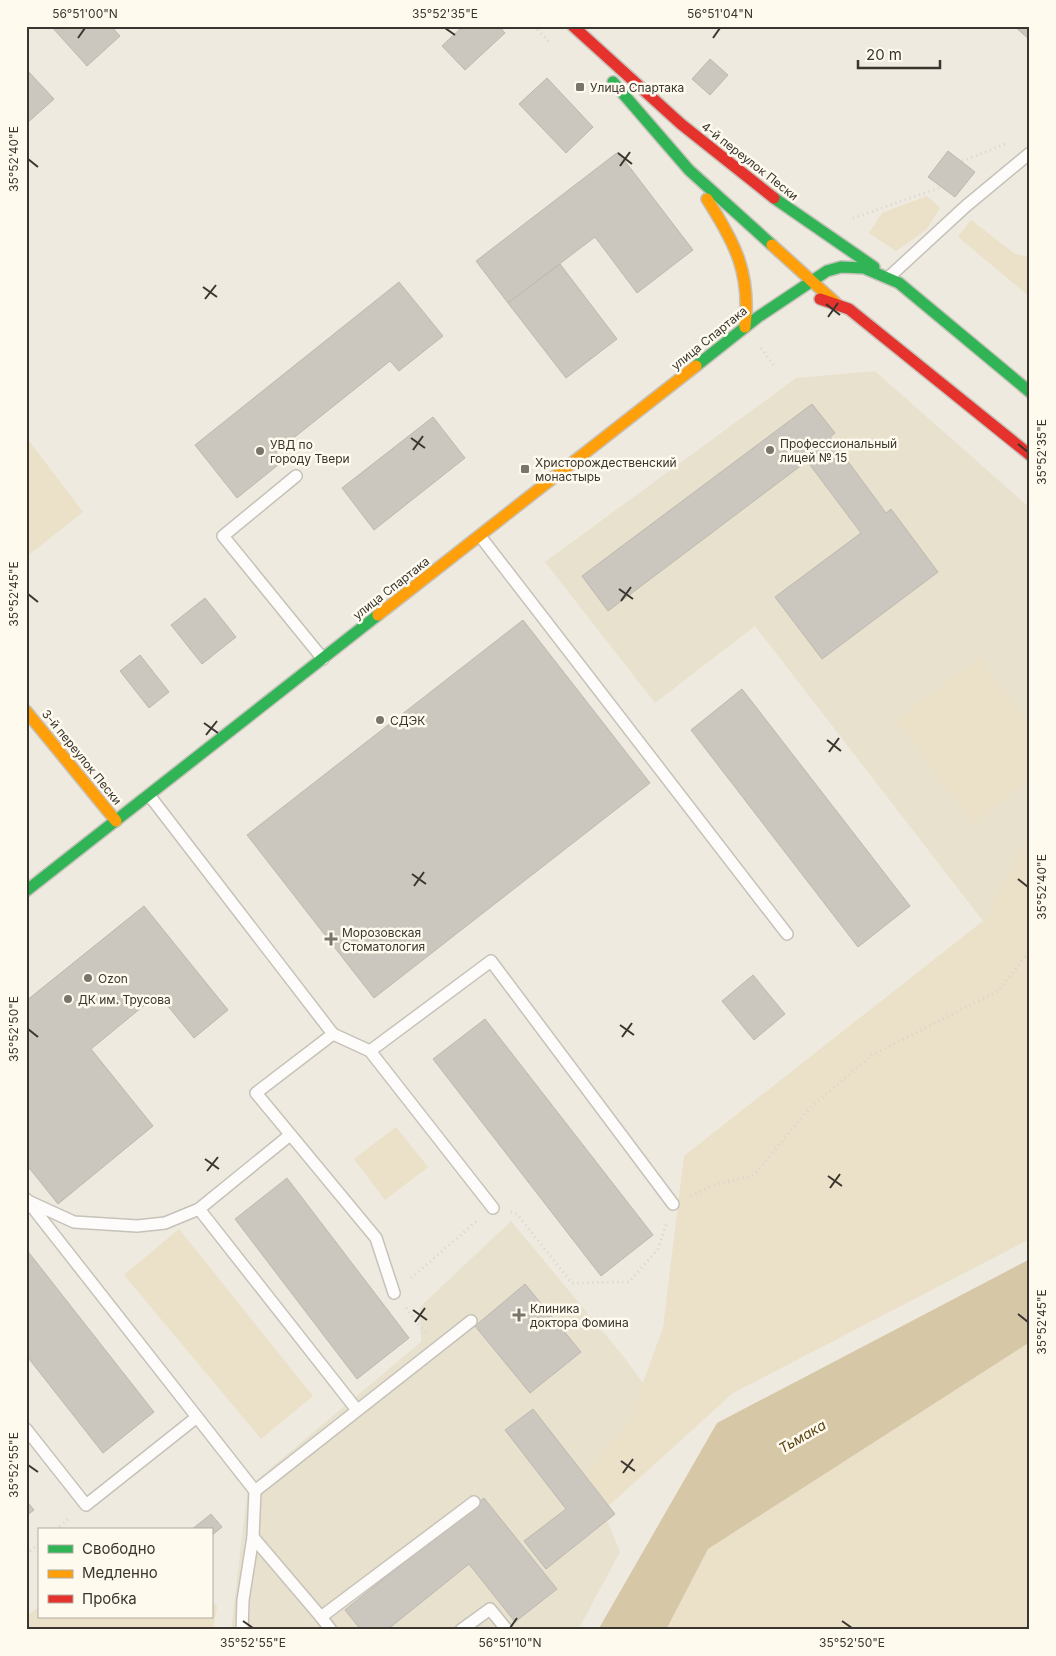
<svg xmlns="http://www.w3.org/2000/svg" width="1056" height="1656" viewBox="0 0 1056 1656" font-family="Inter,sans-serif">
<rect width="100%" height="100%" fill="#efeadf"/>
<g fill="#e8e1ce">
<polygon points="875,371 1030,508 1030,832 983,921 755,626 655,703 545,562 796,378"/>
<polygon points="511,1221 624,1357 643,1383 628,1423 579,1481 603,1511 620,1552 578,1630 231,1630 248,1487 421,1342 420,1307"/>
</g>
<g fill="#ebe0c8">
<polygon points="927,196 940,208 926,230 896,251 869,233 882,213"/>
<polygon points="971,220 1015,254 1030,257 1030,297 958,237"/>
<polygon points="26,437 83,512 26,557"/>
<polygon points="980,658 1030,725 1030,781 973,824 896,721"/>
<polygon points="1030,832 1030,1239 733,1393 603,1511 579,1481 628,1423 663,1328 684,1156 983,921"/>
<polygon points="396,1127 428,1167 385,1200 354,1159"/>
<polygon points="179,1229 313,1396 261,1439 124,1275"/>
<polygon points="1030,1342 1030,1630 666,1630 708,1549"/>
<polygon points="211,1599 217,1607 213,1630 26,1630 26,1617 39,1607 39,1617 211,1617"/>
</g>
<polygon fill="#d6c7a7" points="1030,1259 1030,1342 708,1549 666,1630 598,1630 717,1423"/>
<g fill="#cbc7be" stroke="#bcb8b0">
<polygon points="51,26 111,26 120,36 87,66"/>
<polygon points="463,26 499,26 505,33 465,70 442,46"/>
<polygon points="1014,26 1030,26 1030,40"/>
<polygon points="710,59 728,75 710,95 692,79"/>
<polygon points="26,69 54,99 26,124"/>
<polygon points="547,78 593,127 566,153 519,104"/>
<polygon points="948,151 975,172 955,197 928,177"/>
<polygon points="618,152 693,250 637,293 595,237 508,303 476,261"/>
<polygon points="560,264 617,339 566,378 508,303"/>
<polygon points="399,282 443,336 399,371 390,361 276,452 283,461 237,498 195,445"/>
<polygon points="812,404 835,433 830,437 886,513 891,509 938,572 822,659 775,597 861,533 807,461 608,611 582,576"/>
<polygon points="433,417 465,458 374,530 342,488"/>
<polygon points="205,598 236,637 202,664 171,625"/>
<polygon points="523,620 650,783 374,998 247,835"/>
<polygon points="140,655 169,692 149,708 120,671"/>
<polygon points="742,689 910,906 858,947 691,730"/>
<polygon points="144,906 228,1010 194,1038 158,994 91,1049 153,1126 58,1204 26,1164 26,1001"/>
<polygon points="753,975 785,1014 754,1040 722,1001"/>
<polygon points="485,1019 653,1235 601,1276 433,1059"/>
<polygon points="287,1178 409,1338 357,1379 235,1219"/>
<polygon points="26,1249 154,1412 103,1453 26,1355"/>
<polygon points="525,1284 581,1352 530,1393 475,1326"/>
<polygon points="533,1409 615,1514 546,1569 524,1541 566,1509 505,1430"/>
<polygon points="484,1498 557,1589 515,1622 469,1564 387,1630 361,1630 345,1610"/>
<polygon points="26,1500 34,1510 26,1516"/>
<polygon points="211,1514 222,1527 211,1536 211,1530 191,1530"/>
</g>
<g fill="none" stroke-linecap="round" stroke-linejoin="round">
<defs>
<g id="lane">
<polyline points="889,277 966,206 1030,153"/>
<polyline points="296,476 223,536 323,659"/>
<polyline points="480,536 787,934"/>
<polyline points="149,795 333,1034"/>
<polyline points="370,1051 491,961 673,1204"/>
<polyline points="26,1199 255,1491 471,1321"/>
<polyline points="28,1201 74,1222 137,1226 165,1223 199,1209 290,1135"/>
<polyline points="199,1209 357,1410"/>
<polyline points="394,1293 376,1238 256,1093 333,1034 370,1051 493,1208"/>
<polyline points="26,1429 86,1505 197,1417"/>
<polyline points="255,1491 253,1537 321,1617 474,1502"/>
<polyline points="321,1617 331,1630"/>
<polyline points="242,1630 243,1600 253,1537"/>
<polyline points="461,1630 490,1609 507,1630"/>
</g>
<g id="fast">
<polyline points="613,82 689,170 772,245"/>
<polyline points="774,198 874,267"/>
<polyline points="696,366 758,317 827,271 841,267 864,268 899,283 1030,392"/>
<polyline points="26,891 378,615"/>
</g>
<g id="slow">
<path d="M707,199c28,44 44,74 38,128"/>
<polyline points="772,245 837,304"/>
<polyline points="378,615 696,366"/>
<polyline points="26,711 116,821"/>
</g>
<g id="jam">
<polyline points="573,26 681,124 774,198"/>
<polyline points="820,299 849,309 1030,455"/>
</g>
</defs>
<use href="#lane" stroke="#c6c2ba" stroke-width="14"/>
<use href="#fast" stroke="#c6c2ba" stroke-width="14"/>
<use href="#slow" stroke="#c6c2ba" stroke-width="14"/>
<use href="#jam" stroke="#c6c2ba" stroke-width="14"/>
<g stroke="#d6d5d2" stroke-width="3" stroke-dasharray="1 4" stroke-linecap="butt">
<polyline points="534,26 549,42"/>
<polyline points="962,161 1008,143"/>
<polyline points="853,218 942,187"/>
<polyline points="761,348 775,367"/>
<polyline points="691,1196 714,1185 754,1175 809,1109 872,1055 998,991 1030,951"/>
<polyline points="511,1212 517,1214 572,1283 629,1282 658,1249 667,1222"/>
<polyline points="411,1278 478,1220"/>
<polyline points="406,1308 425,1332"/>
<polyline points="56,1530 70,1517"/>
<polyline points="26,1554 39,1544"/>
</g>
<use href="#lane" stroke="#fdfcfa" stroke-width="11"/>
<use href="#fast" stroke="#30b455" stroke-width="11"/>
<use href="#slow" stroke="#ff9f0a" stroke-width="11"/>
<use href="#jam" stroke="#e5322d" stroke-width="11"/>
</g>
<path fill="none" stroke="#3a362f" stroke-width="2" d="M445,28l10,7M78,38l7,-10M713,38l7,-10M618,153l14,11M28,159l10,8M620,166l10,-14M203,287l14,10M205,299l11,-14M826,304l14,11M828,317l10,-14M411,438l14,10M1018,444l10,8M413,450l10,-14M619,589l14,10M28,594l10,8M621,601l10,-14M204,723l14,10M206,735l11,-14M827,740l14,11M829,752l10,-14M412,874l14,10M1018,879l10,8M414,886l10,-14M620,1025l14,10M28,1029l10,8M622,1037l10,-14M205,1159l14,10M207,1171l11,-14M828,1176l14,10M830,1188l10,-14M413,1310l14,10M1018,1314l10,8M415,1322l10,-14M621,1461l14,10M28,1465l10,7M623,1473l10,-14M243,1621l10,7M842,1621l10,7M510,1628l7,-10"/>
<g fill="#79756d" stroke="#fffaee" stroke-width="2">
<rect x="575" y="82" width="10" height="10" rx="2.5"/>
<circle cx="770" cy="450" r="5"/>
<circle cx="260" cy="451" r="5"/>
<rect x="520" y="464" width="10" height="10" rx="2.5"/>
<circle cx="380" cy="720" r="5"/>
<path d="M328.5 931.5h5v5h5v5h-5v5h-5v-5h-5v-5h5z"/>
<circle cx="88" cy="978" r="5"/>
<circle cx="68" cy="999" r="5"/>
<path d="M516.5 1307.5h5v5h5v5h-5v5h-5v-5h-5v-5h5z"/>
</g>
<g text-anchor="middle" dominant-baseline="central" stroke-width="5" stroke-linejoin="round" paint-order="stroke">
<g font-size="12" fill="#3a362f" stroke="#fffaee" text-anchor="start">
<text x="590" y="87">Улица Спартака</text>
<text x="780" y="443">Профессиональный<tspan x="780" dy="14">лицей № 15</tspan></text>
<text x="270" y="444">УВД по<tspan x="270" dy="14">городу Твери</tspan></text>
<text x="535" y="462">Христорождественский<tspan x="535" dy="14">монастырь</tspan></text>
<text x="390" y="720">СДЭК</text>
<text x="342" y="932">Морозовская<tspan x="342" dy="14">Стоматология</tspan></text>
<text x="98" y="978">Ozon</text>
<text x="78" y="999">ДК им. Трусова</text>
<text x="530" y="1308">Клиника<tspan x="530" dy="14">доктора Фомина</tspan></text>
</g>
<g font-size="12" fill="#3a362f" stroke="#fffaee">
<text transform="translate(750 161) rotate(38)">4-й переулок Пески</text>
<text transform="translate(709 338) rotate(-39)">улица Спартака</text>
<text transform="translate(391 588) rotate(-38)">улица Спартака</text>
<text transform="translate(82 757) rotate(51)">3-й переулок Пески</text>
</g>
<g font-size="14" font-style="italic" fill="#5a4614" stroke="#fffaee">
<text transform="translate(802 1436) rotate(-30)">Тьмака</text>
</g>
</g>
<rect width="1056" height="1656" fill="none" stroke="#fffaee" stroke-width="55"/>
<rect x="38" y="1528" width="175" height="90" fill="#fffaee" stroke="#b0aca2"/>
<rect x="48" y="1545" width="25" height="8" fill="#30b455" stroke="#b0aca2"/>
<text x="82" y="1554" font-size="15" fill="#3a362f">Свободно</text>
<rect x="48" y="1570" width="25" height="8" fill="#ff9f0a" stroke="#b0aca2"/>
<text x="82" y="1578" font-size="15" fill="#3a362f">Медленно</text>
<rect x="48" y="1595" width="25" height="8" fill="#e5322d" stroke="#b0aca2"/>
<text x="82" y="1604" font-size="15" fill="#3a362f">Пробка</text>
<path d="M858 60v8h82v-8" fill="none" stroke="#3a362f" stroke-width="2.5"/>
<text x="866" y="60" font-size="15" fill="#3a362f" stroke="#fffaee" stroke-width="4" paint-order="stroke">20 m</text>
<rect x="28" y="28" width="1000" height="1600" fill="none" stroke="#3a362f" stroke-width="2"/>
<g font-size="12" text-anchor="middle" fill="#3a362f">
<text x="85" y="18">56°51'00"N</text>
<text x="445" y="18">35°52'35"E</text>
<text x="720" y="18">56°51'04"N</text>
<text transform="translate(14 159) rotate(-90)" y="4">35°52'40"E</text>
<text transform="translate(1042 452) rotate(-90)" y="4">35°52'35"E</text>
<text transform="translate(14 594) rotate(-90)" y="4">35°52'45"E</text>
<text transform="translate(1042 887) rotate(-90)" y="4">35°52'40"E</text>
<text transform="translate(14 1029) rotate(-90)" y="4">35°52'50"E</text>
<text transform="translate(1042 1322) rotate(-90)" y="4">35°52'45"E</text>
<text transform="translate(14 1465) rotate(-90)" y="4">35°52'55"E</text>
<text x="253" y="1647">35°52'55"E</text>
<text x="510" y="1647">56°51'10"N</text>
<text x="852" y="1647">35°52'50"E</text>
</g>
</svg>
